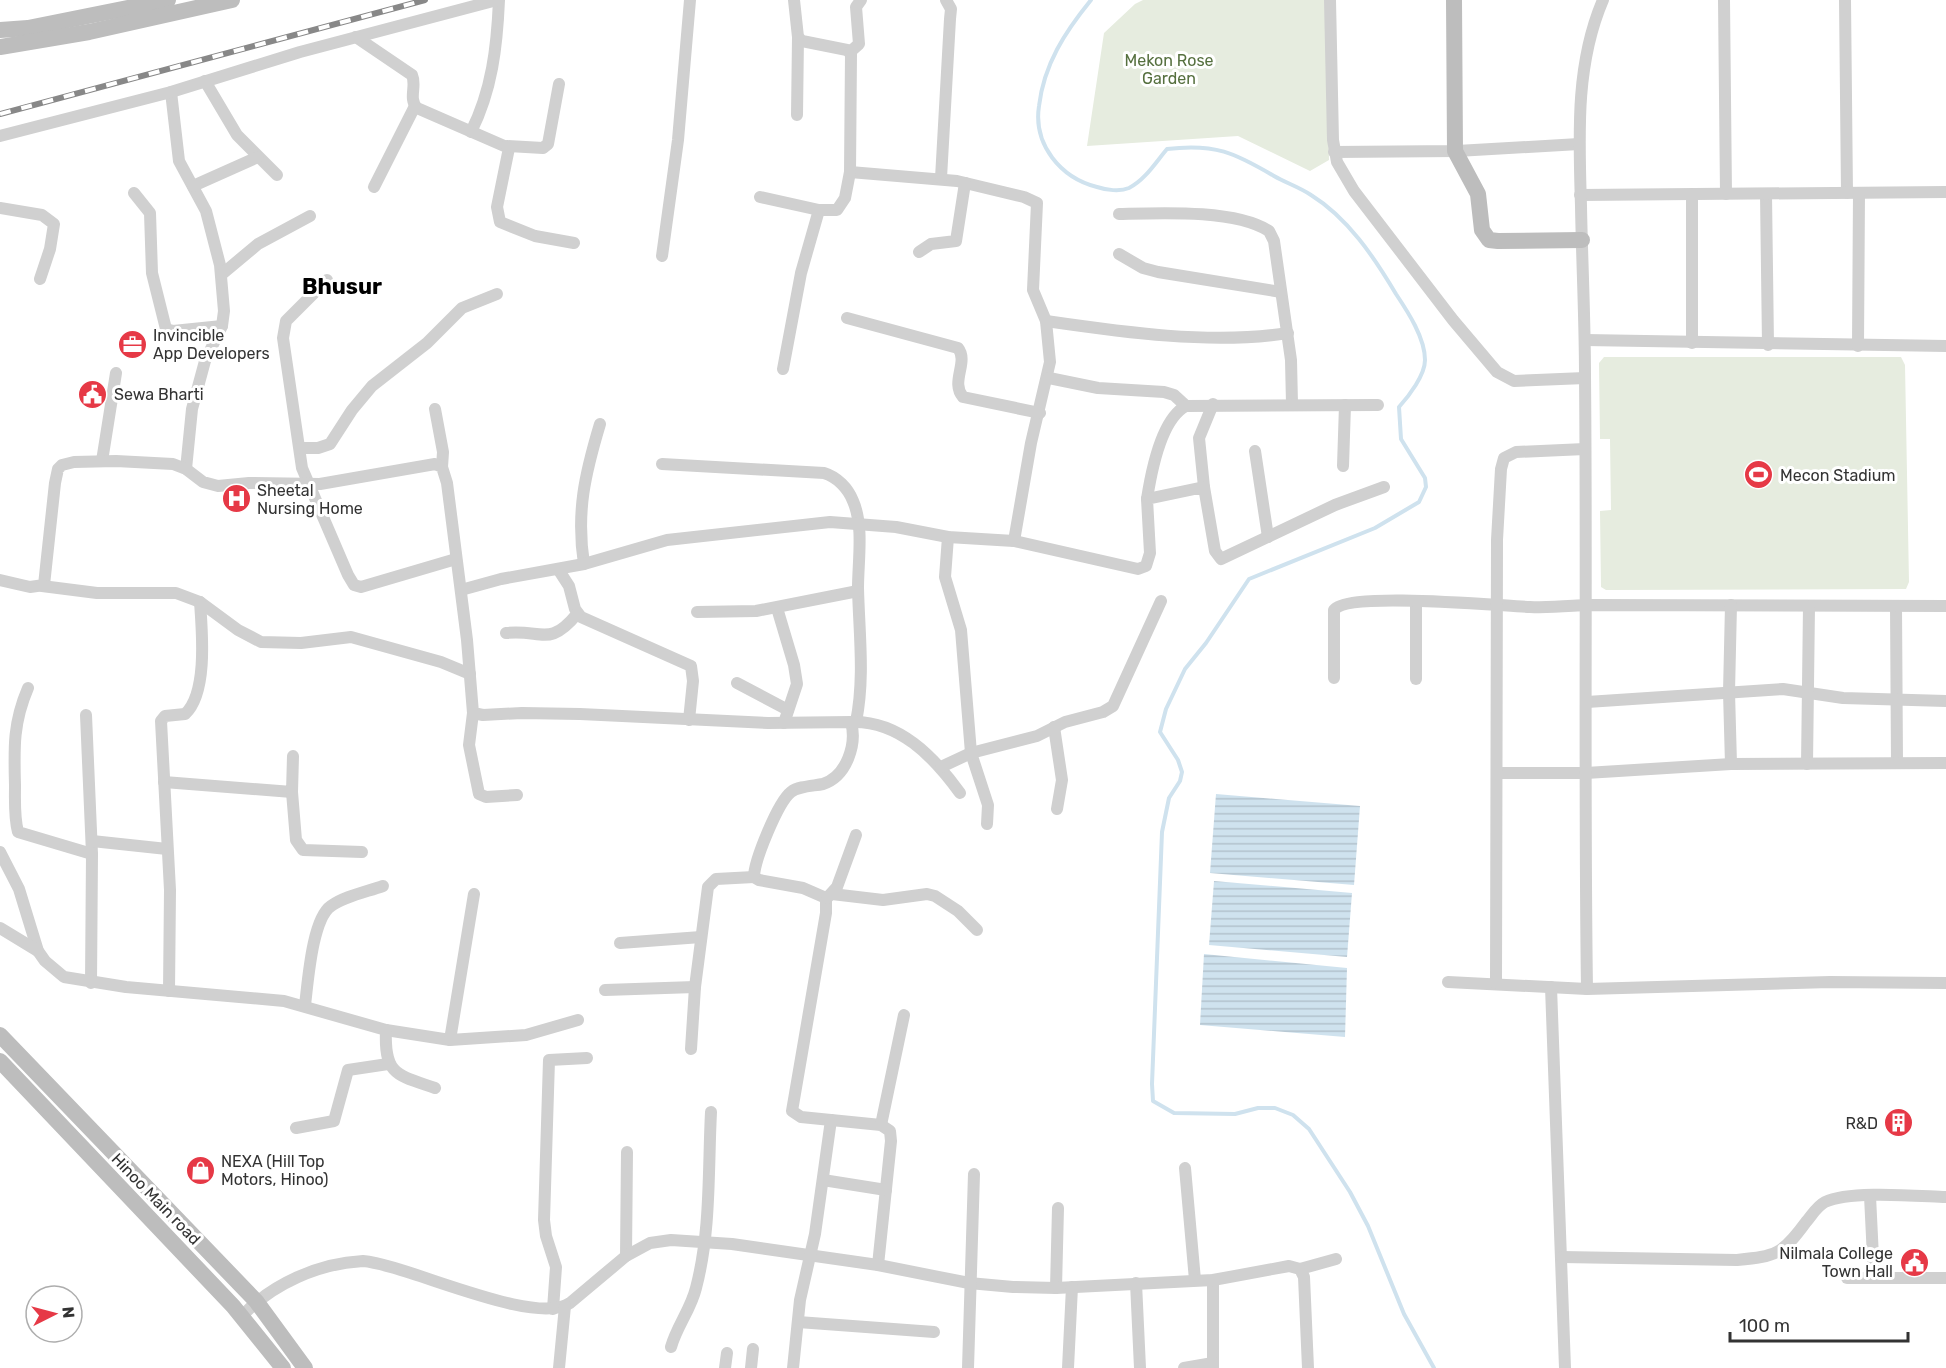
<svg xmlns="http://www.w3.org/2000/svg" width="1946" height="1368" viewBox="0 0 1946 1368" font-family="Rubik,sans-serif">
<defs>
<pattern id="water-rules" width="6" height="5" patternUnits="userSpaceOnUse" patternTransform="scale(1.5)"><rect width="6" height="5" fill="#cfe2ee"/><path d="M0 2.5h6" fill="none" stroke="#b2c2cd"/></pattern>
</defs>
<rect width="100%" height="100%" fill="#fff"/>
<g fill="#e6ecdf">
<polygon points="1143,0 1327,0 1329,160 1310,171 1238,136 1087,146 1104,33 1135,4"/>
<polygon points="1604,357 1901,357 1905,365 1909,582 1906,589 1606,590 1601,587 1600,511 1611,510 1610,439 1600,439 1599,363"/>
</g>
<g fill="url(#water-rules)">
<polygon points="1216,794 1360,806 1354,885 1210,873"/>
<polygon points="1214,881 1352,893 1347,957 1209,945"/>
<polygon points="1204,954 1347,968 1345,1037 1200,1025"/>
</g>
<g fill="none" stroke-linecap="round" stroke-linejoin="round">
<path stroke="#cfe2ee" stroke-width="4" d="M1091,0c-26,32 -47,64 -52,106 -6,39 22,72 58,81 9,3 23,5 32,1 16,-8 27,-26 38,-39 48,-6 68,4 107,27 12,7 25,11 37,19 37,23 63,62 85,99 12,18 29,44 29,66 0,15 -16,36 -26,47l2,32 24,39 1,9 -7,15 -44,26 -126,51 -43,64 -21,26 -19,40 -6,23 18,28 4,12 -2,9 -11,17 -7,34 -10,252 1,17 21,12 61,1 23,-6h17l18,7 16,14 41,63 18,34 36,88 30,54"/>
<g stroke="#d0d0d0" stroke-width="12">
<polyline points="794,0 798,37 802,41 847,50 851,54 850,172 957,181 1024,197 1037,203 1033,290 1046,321 1050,362 1031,443 1014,541"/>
<polyline points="1330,0 1333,140 1337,162 1354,191 1453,320 1497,372 1514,381 1585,378"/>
<polyline points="1724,0 1726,194"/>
<polyline points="1845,0 1847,193"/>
<path d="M356,37l56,38c5,11 -4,23 5,33l92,40 -12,59 3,15 35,14 39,7"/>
<polyline points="850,52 859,44 856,7 861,0"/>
<polyline points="205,81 237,135 277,175"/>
<polyline points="171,92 179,161 206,211 220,265 224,311 222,326 205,361 192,409 186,469"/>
<polyline points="797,115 798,37"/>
<path d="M471,132c21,-42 26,-85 28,-132"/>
<polyline points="0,136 171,92 300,52 497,0"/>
<polyline points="507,146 543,148 548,144 559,84"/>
<polyline points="1334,152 1457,151 1579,144"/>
<polyline points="941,178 950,19 951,9 946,0"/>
<polyline points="193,186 258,157"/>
<polyline points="374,187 415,106"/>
<polyline points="134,193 150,213 152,273 166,329 173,331 222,326"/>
<polyline points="1766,194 1768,345"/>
<polyline points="1580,195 1946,192"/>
<polyline points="760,197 819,210 837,210 845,198 850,172"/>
<polyline points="0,208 42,215 54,224 50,249 40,279"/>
<path d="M1119,214c40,-1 116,-5 150,17l5,10 17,119 1,44"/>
<polyline points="919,252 931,244 956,241 965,183"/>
<polyline points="1119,254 1143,268 1158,272 1281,292"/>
<polyline points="662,256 678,140 690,0"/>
<polyline points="221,275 258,244 310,216"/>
<polyline points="327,280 286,321 283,338 302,468 348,575 354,585 361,587 456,559"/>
<path d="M847,318l111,30c11,14 -8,34 5,49l77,16"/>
<path d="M1046,321c76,11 166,24 242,12"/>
<polyline points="1585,340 1946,346"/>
<polyline points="1692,343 1692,194"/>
<polyline points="1858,346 1859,193"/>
<polyline points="783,369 801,273 819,210"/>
<polyline points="1049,378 1098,388 1164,392 1174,395 1186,406"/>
<polyline points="435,409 443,452 442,467"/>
<polyline points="300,448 318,448 330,444 352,410 372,386 427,343 462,308 497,294"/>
<polyline points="1255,451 1268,537"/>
<polyline points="102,461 116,373"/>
<path d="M662,464l162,9c13,4 24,15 29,28 11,25 5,60 5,87 1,45 7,89 -2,134"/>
<polyline points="1343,466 1345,405"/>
<polyline points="1204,487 1199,438 1213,404"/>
<path d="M1147,499c4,-26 14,-80 39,-93l192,-1"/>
<polyline points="948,537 945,577 961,630 971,753 988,805 987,824"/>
<path d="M584,564c-8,-52 1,-90 16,-140"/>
<polyline points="558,569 569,586 575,609 581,617 691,666 693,681 689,720"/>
<path d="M0,580l30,7 14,-2 11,-102 3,-14 4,-4 12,-3 42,-1 57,3 13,5 17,13 15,4 31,-3 71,1 115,-20 7,3 5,16 20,157 6,73 10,2 39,-2 58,1 188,9 83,-1c6,22 -4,54 -28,62 -10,2 -24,2 -32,8 -13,10 -37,69 -37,85l5,3 44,8 23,10v15l-34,198 9,6 80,8 9,6 1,10 -13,124"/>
<polyline points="42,586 97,593 176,593 200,602 238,630 261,642 301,643 351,637 441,662 470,674"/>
<polyline points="461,590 501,579 584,564 667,540 830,522 896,527 948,537 1014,541 1138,569 1146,566 1150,553 1147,499 1204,487 1215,551 1221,559 1335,505 1384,487"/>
<polyline points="1416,601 1416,679"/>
<polyline points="1896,606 1897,763"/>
<polyline points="777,608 794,665 797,684 784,723"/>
<polyline points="697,612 756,611 858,591"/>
<path d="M506,633c36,-4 43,15 71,-19"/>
<path d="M1334,678v-68c14,-19 167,-4 196,-3 19,1 38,-1 56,-2l360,1"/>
<polyline points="737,683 788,710"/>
<path d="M28,688c-15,35 -14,60 -13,97 0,16 -1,32 3,47l74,22"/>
<polyline points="1587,702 1783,689 1843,698 1946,701"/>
<polyline points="473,713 469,745 479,794 486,797 517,795"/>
<polyline points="86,715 92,854 91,983"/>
<path d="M851,722c48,-2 83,35 109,71"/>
<polyline points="1054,727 1062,780 1057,809"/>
<polyline points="1731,764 1729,692 1731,605"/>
<polyline points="1807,764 1809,606"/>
<polyline points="941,767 971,753 1037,736 1065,722 1103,712 1113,706 1161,601"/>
<polyline points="1497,773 1586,773 1731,764 1946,763"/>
<polyline points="164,782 292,792 293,756"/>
<polyline points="292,792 296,840 303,850 362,852"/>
<polyline points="92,841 167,849"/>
<polyline points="0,852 19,889 38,951 45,961 64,977 126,987 284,1001 386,1030 450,1040 526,1035 578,1020"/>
<polyline points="832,894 883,900 927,894 935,896 958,911 977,930"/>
<polyline points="827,898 837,887 856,835"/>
<polyline points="0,928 38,951"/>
<polyline points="620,943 701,937"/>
<polyline points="1448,982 1587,989 1830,982 1946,983"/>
<polyline points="1496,983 1497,540 1501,469 1504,458 1516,452 1585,449"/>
<polyline points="1551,987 1565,1368"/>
<path d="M1587,989c-3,-204 0,-409 -2,-613 0,-57 -3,-113 -4,-170 -2,-69 -6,-141 22,-206"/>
<polyline points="605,990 695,987"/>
<path d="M169,991l1,-101 -9,-169 4,-5 20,-2c23,-21 17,-83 15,-112"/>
<path d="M305,1005c3,-23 7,-86 26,-99 14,-10 35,-14 52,-20"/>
<path d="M386,1030c-2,45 11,45 49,58"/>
<polyline points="450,1040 474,894"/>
<polyline points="691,1049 695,987 708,887 716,879 754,877"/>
<polyline points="881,1125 904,1015"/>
<polyline points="296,1128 334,1121 348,1070 388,1064"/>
<polyline points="1185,1168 1195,1280"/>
<polyline points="823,1180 886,1190"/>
<polyline points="1870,1196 1874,1278"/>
<polyline points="626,1256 627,1152"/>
<path d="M1562,1257l175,3c39,-4 45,-5 69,-38 6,-7 11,-16 19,-20 25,-12 92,-6 121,-5"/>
<polyline points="1300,1269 1336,1259"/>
<polyline points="1847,1278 1946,1278"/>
<polyline points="1213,1280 1213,1368"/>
<polyline points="1136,1283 1140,1368"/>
<polyline points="1056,1288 1058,1208"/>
<polyline points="553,1309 556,1267 546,1236 544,1220 549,1060 587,1058"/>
<path d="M242,1316c30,-32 77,-53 121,-55 45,4 171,66 207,42l56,-47 24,-13 21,-3 61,4 146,21 91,18 44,4 43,1 157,-8 76,-14 11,3 4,8 4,91"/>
<polyline points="798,1322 934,1332"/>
<path d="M671,1347c6,-21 20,-38 25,-59 15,-57 12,-118 15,-176"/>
<polyline points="559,1368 565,1306"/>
<polyline points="725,1368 727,1353"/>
<polyline points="751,1368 753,1349"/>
<polyline points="793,1368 800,1300 815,1234 831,1120"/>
<polyline points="968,1368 974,1174"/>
<polyline points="1068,1368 1072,1287"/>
<polyline points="1184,1368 1213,1363"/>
</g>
<g stroke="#bdbdbd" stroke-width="16">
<polyline points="1454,0 1455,151 1478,194 1482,230 1489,240 1498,241 1582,240"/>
<polyline points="0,30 28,28 168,0"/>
<polyline points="0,47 89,32 232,0"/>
<polyline points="0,1035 256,1301 305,1368"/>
<polyline points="0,1061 233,1306 283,1368"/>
</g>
<defs>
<polyline id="rail" points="0,114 425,0"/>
</defs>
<use href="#rail" stroke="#888" stroke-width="6"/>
<use href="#rail" stroke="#fff" stroke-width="4" stroke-dasharray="11" stroke-linecap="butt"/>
</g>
<defs>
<symbol id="office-disc" viewBox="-11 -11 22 22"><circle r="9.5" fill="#e63946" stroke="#fff"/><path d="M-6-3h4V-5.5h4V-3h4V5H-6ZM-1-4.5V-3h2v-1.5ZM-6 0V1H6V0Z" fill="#fff"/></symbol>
<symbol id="civic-disc" viewBox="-11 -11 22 22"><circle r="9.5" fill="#e63946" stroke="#fff"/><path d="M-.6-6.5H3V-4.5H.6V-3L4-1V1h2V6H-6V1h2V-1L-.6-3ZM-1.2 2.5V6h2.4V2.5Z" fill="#fff"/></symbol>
<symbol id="stadium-disc" viewBox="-11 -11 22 22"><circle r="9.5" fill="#e63946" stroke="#fff"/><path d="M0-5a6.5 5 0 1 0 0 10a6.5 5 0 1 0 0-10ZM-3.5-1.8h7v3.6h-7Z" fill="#fff"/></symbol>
<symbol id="hospital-disc" viewBox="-11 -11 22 22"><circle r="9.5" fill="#e63946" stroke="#fff"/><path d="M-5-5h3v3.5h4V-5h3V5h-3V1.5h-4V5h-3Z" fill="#fff"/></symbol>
<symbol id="building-disc" viewBox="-11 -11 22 22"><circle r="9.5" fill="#e63946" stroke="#fff"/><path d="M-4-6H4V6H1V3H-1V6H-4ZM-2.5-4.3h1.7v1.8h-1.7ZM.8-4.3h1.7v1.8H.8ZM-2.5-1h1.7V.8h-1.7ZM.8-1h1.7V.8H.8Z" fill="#fff"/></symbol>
<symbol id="shop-disc" viewBox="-11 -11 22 22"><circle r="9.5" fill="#e63946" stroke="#fff"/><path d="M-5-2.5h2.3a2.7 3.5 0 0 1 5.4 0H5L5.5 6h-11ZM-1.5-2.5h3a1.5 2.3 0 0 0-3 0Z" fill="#fff"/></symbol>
</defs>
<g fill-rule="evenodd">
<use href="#office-disc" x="116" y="328" width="33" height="33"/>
<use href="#civic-disc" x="76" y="378" width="33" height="33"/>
<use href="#stadium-disc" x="1742" y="458" width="33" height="33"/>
<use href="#hospital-disc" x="220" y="482" width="33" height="33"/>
<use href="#building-disc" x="1882" y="1106" width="33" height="33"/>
<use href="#shop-disc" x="184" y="1154" width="33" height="33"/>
<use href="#civic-disc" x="1898" y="1246" width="33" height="33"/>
</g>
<g text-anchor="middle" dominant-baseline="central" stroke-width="6" stroke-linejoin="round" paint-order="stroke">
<g font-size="16" fill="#56703f" stroke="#fff">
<text x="1169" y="60">Mekon Rose<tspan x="1169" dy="18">Garden</tspan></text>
</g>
<g font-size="16" fill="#333" stroke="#fff" text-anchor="start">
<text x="153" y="335">Invincible<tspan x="153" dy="18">App Developers</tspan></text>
<text x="114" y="394">Sewa Bharti</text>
<text x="1780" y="475">Mecon Stadium</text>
<text x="257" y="490">Sheetal<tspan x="257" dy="18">Nursing Home</tspan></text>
<text x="1878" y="1123" text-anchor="end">R&amp;D</text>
<text x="221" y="1161">NEXA (Hill Top<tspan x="221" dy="18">Motors, Hinoo)</tspan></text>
<text x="1893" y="1253" text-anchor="end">Nilmala College<tspan x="1893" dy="18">Town Hall</tspan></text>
</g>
<g font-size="16" fill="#333" stroke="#fff">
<text transform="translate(156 1199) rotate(46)">Hinoo Main road</text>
</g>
<g font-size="22" font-weight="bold" fill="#000" stroke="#fff">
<text x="342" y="286">Bhusur</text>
</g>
</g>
<g transform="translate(54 1314) rotate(84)"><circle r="28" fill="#ffffff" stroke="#adadad" stroke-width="1.5"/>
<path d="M0-4.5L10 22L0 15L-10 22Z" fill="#e63946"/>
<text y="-9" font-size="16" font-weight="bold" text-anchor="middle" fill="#333333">N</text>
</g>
<path d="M1730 1332v9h178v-9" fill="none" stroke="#333333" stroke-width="3"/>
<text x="1739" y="1332" font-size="18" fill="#333333" stroke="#ffffff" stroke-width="4.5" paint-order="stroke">100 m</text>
</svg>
